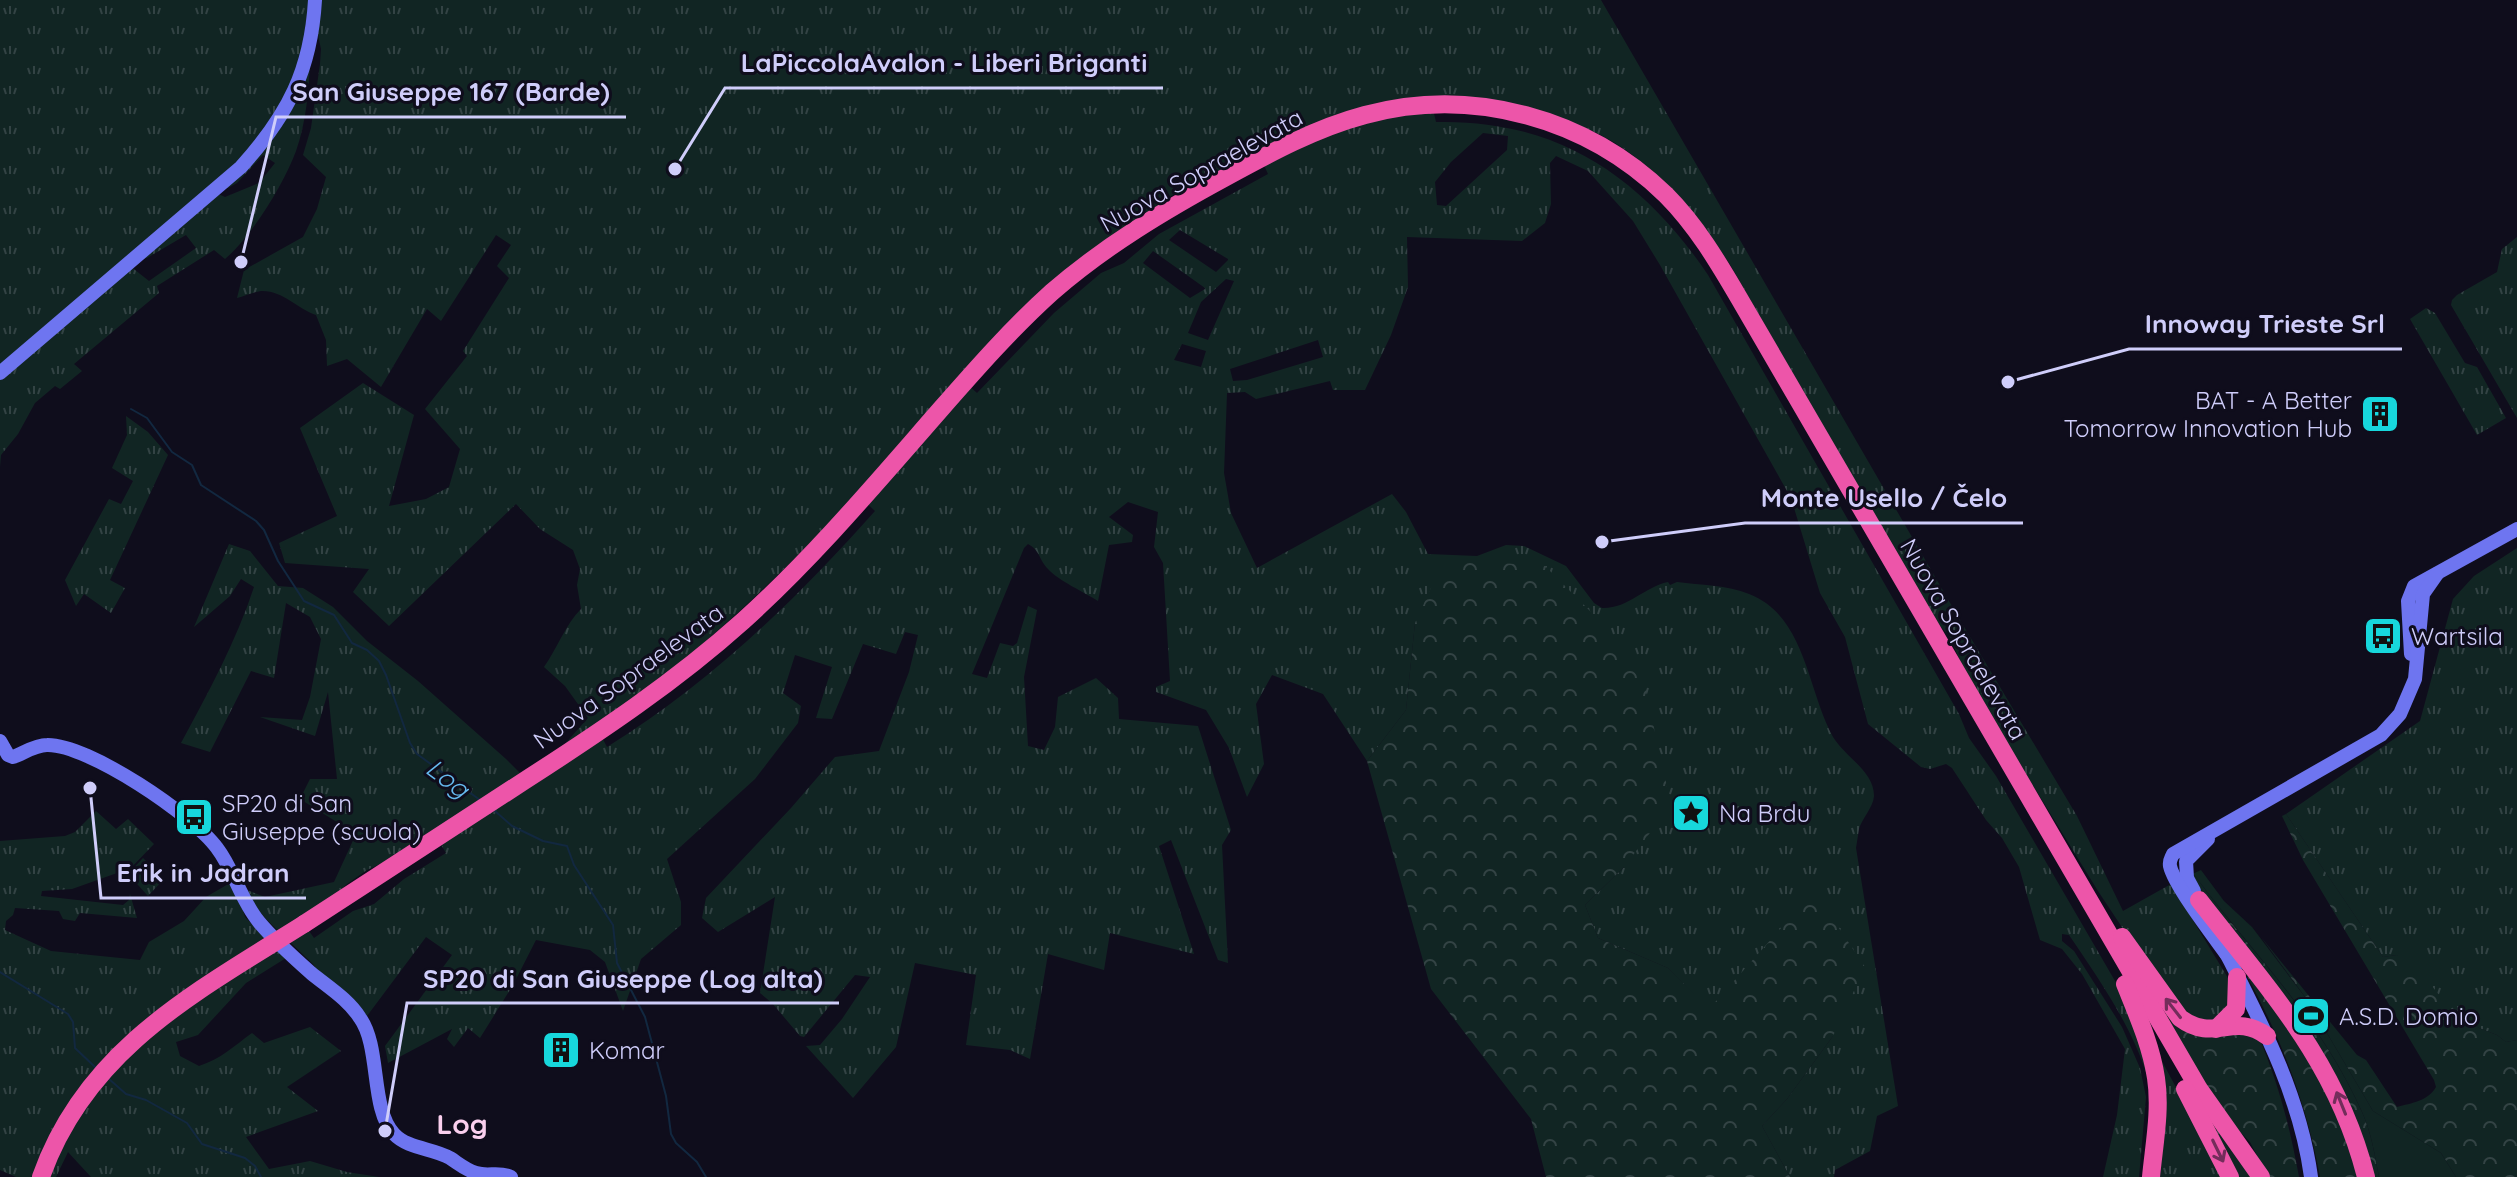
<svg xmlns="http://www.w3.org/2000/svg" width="2517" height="1177" viewBox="0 0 2517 1177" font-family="Quicksand,sans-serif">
<defs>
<pattern id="grass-tufts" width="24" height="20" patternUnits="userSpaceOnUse" patternTransform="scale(2)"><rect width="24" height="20" fill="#112523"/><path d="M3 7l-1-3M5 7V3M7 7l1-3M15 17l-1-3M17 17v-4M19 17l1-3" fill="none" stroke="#334344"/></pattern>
<pattern id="forest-crowns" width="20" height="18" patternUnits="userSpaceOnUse" patternTransform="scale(2)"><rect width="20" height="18" fill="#112523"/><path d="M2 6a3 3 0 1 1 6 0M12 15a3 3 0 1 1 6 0" fill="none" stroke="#334344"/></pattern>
</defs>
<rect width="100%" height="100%" fill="#0f0d1c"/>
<g fill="url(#grass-tufts)" fill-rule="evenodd">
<polygon points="0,0 309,0 302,53 281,107 245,156 0,367"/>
<path d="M319,0h1282l359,620 117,196 46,95 48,-27 60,99 2,24 -12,14 -32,-3 -40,-50 -51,-77 -131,-213 -17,-41 -16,-18 -203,-353c-41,-63 -92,-123 -167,-146 -14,-4 -29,-6 -43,-8 -30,-5 -60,-10 -91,-15l6,25c121,-3 206,55 272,153l251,439 10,24 27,38 126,217 19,47 6,35c-16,-50 -48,-96 -78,-140l-7,-1v7l12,10 48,76 18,41 6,29 -7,80h-36l14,-62 8,-66 -43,-75 -20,-25 -22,-9 -21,-73 -17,-29 -16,-18 -34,-52 -6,-4 -16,5 -9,-2 -53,-43 -23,-87 -25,-44 -29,-95 -131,-233 -27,-44 -45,-50 -32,-15 -6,7 1,41 -6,19 -23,18 -115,-4 1,50 -17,48 -26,55h-32l-3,-9 -74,18 -11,-7 -18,1 -3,80 7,40 26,55 135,-74 14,18 22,42 49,2 29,-11 18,1 42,20 28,37 8,5c26,1 42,-21 66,-26l2,3 7,-3c23,3 50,3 72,12 57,22 58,96 84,143 12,20 41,34 41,59 -1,12 -12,22 -15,33 -1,6 -2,13 -3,19l42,258 -21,10 -7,35 -35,19 -1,7h-44l-28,-51 25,-27 46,-63 -124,-26 -41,-42 -70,-30 -13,-33 39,-38 -209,-244 -9,87 -39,51 -44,-67 -51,-19 -16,29 8,60 -17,33 -18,-49 -23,-38 -50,-18v-5l14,-6 -7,-118 -9,-16 4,-35 -30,-10 -19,15 24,18 -1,7 -23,3 -11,56c-14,-9 -39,-20 -50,-32 -9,-9 -8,-19 -20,-25l-4,4 -52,126 15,4 13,-35 13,3 4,-3 11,-37 9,4 -13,67 4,69 16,4 11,-23 3,-30 38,-19 22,20 1,21 79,7 33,104 -9,15 6,118 -10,-3 -47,-120 -12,6 35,108 -84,-21 -6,37 -56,-16 -18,105 -20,-9 -44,-5 10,-70 -61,-12 -19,84 -43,51 -47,-52 14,-1 22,-26 28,-42 -15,-2 -51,62 -4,-1 -28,-33 -12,-10 15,-96 -57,35 -16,-14 4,-20 85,-90 44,-51 44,-6 30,-79 9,-37 -13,-3 -9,22 -33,-10 -31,75 -16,-1 16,-51 -37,-12 -12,38 18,13 -3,17 -43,56 -88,80 14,43v23l-40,34 -18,52 -18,-49 -15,-12 -54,-10 -23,45 -33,53 -12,-10 -14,19 -7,-8 5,-10 -64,34 -3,-17 67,-91 -26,-18 -59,79 -29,-19 -25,-33 -45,-43 -14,-16 -7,-15 18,7 69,-15 22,-48 -56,-35 10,-20h27l-9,-87 -13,44 -55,-19 42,3 8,-23 11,-58 -11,-22 -24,-14 -12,75 -23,-7 -41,81 -29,-9c27,-50 55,-101 73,-156l-13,-8 -11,17 -36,31 35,-83 21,7 28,35 25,2 30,19 34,34 51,40 88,78 24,24 58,-65 -23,-32 -21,-19c13,-18 21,-42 37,-58l-4,-24 3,-16 -7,-19 -33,-21 -24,-25 -127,122 -36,-34 16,-23 -84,-6 -6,-20 58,-27 -37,-88 63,-45 51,32 -25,91 37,-7 23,-12 11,-38 -35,-40 42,-53 -4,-5 46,-73 -12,-12 14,-21 -15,-10 -55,86 -14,-12 -46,78 -34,-28 -20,7 -1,-26 -10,-25c-18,-6 -33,-24 -53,-24 -8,0 -18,5 -26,7l7,-28 59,-33 14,-28 9,-32 -23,-22 8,-27 9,-64 1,-15 -4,-19zM1483,133l25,3 -1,14 -61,56 -9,-1 -2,-23 16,-20zM1258,152l10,22 -109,60 -35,29 -23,10 -47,40 -77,80 -18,-16 208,-178 19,-13 25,-8zM1180,230l48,29v1l-12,12 -47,-32zM1153,251l52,37v1l-15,9 -47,-35zM1226,279l8,2 -26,59 -20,-7 13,-31zM1318,340l5,17 -76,23 -14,1 -3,-12zM1182,344l24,7 -5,16 -27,-7zM857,494l18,17c-79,89 -166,173 -268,236l-11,-21c97,-66 181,-147 261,-232zM437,838l9,15 -42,26 -30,25 -21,7 -39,27 -10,-14 43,-40 20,-14z"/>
<path d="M310,60c-1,30 -4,63 -14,91 -12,33 -45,86 -71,108l-11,-9 -57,36 2,7 -85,71 8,7 -22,18 -5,-3 -20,17 -17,31 -17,21 -1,12v-89l130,-112 19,15 47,-33 -10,-13 -39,23 -8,1 77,-66 9,4 34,-14 16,-20 -12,-8 -26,28 -9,5 -5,-1 22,-18z"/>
<polygon points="2517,237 2517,418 2451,305 2452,300 2457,295 2497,272 2502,249"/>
<polygon points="2426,308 2435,313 2465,363 2477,367 2506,418 2477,435 2410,319"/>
<polygon points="126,416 148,432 168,455 110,580 125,588 111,613 84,594 76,606 65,580 109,499 121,504 133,481 112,468 127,435"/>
<polygon points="2517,548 2517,1040 2506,1042 2497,1035 2479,1028 2470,1018 2453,1012 2397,955 2383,957 2286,814 2420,721 2453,599 2474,576"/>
<path d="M96,811l20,18 12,-10 26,25 -29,30 -8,-1 -45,16 -30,2 -1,5 82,9 6,-5 1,-6 7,24 -57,-5 -5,8 -12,-2 -4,-8 -44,-3 -2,7 -7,6 -1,9 46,21 89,9 9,-18 35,-21 22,-24 24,-14 10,17 5,17 41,41 -40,25 -48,52 -22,7 4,14 19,10c22,-7 35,-20 53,-33l12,10 46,-16 31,24 -54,36 31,24 -72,26 23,32 41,-8 37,11 32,5h-288l-23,-25 -12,25h-40l-16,-7v-329l65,-5 10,-4z"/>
<polygon points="143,858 164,879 148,896 128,874"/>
<polygon points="2157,1052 2224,1177 2155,1177"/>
<polygon points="2206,1110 2255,1177 2236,1177"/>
</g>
<g fill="url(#forest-crowns)">
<polygon points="1444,559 1545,566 1594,615 1645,687 1671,805 1624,867 1585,905 1598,938 1668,968 1709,1009 1814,891 1865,967 1833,1036 1787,1099 1762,1126 1790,1177 1546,1177 1531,1119 1431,989 1367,761 1406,710 1415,623"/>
<path d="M2286,814l97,143 14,-2 17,9 39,48 17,6 9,10 18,7 9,7 11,-2v137h-61l-15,-24 -68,-42 -65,-110 -47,-64 96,118 9,5 31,47c15,-4 31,-6 39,-20l-2,-7 -131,-220 -21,-44z"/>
<path d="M2190,875l5,1c59,80 125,142 167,236 9,19 13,44 17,65h-11l-16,-61z"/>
<path d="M2136,973l40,47 82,15c20,47 32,92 41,142h-31l-18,-35 -33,-34z"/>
<path d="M2247,976l6,1 89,136 17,64h-39c-13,-72 -38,-137 -73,-201z"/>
</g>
<path fill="#112523" d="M2201,870l23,31 28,26 56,74 65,110 68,42 15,24h-77c-4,-21 -8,-46 -17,-65 -42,-94 -107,-156 -167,-236l-5,-1z"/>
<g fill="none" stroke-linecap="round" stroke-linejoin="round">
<g stroke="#122840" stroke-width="2">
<polyline points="131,409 147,418 172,452 192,465 201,485 256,521 264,530 278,561 304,601 334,615 352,643 367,650 379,661 386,675 410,743 417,754 480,800"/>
<polyline points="495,811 512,826 543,841 567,846 574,865 613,925 617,963 645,1017 666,1096 671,1134 676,1143 697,1162 706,1177"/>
<polyline points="0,972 68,1014 73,1022 75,1048 95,1067"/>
<polyline points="109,1079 126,1094 146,1100 187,1123 202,1144 245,1158 255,1166 261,1177"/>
</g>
<g stroke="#6e75f0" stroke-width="14">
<path d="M0,373l241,-206c47,-52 70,-97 74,-167"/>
<polyline points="2411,654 2408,601 2414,586 2517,529"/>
<path d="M0,741l8,14 5,2c11,-4 22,-12 34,-12 41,-1 146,70 170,103 17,22 23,51 42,74 15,18 34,35 52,51 17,14 37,26 49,45 21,29 10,91 34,116 14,15 39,14 56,24 8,5 16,12 26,15 12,4 23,-2 35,4"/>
<polyline points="2194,891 2187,878 2186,861 2208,839"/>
<path d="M2224,949c37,73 76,146 87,228"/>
<path d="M2227,955c-13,-18 -53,-70 -57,-89 -1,-6 1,-7 3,-12l208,-119 19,-21 15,-35 8,-85 14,-20"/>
</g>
<g stroke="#ed55a9" stroke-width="18">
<path d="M2199,900c70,90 138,162 167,277"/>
<path d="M304,924c73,-48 147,-95 220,-143 76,-49 151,-99 219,-160 71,-64 134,-139 197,-211 36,-41 72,-82 112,-118 53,-46 113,-82 174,-115 44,-24 90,-49 139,-62 107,-29 222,3 301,80 30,30 52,67 73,103l460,791 62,88"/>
<path d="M2122,937l58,81c35,26 53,-7 87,18"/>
<path d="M2125,984c12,30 26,61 31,94 5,32 -2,67 -5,99"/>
<polyline points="2216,1029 2236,1009 2237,977"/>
<polyline points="2185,1089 2230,1177"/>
</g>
<path stroke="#ed55a9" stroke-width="18" d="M41,1177c45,-128 155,-185 263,-253"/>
</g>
<defs><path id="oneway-shaft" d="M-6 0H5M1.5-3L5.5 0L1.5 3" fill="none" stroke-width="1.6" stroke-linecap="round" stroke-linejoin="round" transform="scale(2)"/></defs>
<g stroke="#732d5b">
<use href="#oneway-shaft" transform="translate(2173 1008) rotate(-128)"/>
<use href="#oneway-shaft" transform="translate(2341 1103) rotate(-112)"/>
<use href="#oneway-shaft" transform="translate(2218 1151) rotate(64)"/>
</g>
<defs>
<symbol id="building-square" viewBox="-11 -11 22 22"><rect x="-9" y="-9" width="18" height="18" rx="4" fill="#17d7dc" stroke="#0f0d1c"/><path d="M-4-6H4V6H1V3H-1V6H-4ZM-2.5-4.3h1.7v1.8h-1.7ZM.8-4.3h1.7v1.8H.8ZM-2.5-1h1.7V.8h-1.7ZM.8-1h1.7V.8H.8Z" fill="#111"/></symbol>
<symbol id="bus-square" viewBox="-11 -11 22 22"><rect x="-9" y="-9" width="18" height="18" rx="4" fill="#17d7dc" stroke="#0f0d1c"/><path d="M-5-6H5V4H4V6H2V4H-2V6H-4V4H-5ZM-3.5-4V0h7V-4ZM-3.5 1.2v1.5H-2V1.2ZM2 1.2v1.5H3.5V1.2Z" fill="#111"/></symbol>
<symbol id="sight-square" viewBox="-11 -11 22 22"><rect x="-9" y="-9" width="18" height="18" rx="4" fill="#17d7dc" stroke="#0f0d1c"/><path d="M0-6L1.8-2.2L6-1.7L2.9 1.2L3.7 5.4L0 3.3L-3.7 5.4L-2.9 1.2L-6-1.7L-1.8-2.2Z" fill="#111"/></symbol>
<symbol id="stadium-square" viewBox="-11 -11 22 22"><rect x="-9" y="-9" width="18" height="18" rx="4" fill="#17d7dc" stroke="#0f0d1c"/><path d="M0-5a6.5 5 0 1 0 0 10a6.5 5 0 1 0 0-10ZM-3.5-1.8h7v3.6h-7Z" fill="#111"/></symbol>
</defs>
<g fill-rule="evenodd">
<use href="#building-square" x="2358" y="392" width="44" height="44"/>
<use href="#bus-square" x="2361" y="614" width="44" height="44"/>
<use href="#sight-square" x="1669" y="791" width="44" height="44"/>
<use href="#bus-square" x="172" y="795" width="44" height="44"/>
<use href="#stadium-square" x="2289" y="994" width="44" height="44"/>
<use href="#building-square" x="539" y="1028" width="44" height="44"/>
</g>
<g text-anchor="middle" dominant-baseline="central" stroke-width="6" stroke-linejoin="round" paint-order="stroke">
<g font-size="24" fill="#cfcdfa" stroke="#0f0d1c">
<text transform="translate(1201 170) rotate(-29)">Nuova Sopraelevata</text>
<text transform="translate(1964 639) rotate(60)">Nuova Sopraelevata</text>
<text transform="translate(628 676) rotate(-36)">Nuova Sopraelevata</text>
</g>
<g font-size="24" fill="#cfcdfa" stroke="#0f0d1c" text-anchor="start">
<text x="2352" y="400" text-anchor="end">BAT - A Better<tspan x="2352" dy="28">Tomorrow Innovation Hub</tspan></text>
<text x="2411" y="636">Wartsila</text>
<text x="222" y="803">SP20 di San<tspan x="222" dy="28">Giuseppe (scuola)</tspan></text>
<text x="1719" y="813">Na Brdu</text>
<text x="2339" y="1016">A.S.D. Domio</text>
<text x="589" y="1050">Komar</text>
</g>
<g font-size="26" font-style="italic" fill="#66baef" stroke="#0f0d1c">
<text transform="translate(448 778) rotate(37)">Log</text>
</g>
<g font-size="28" font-weight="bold" fill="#facfee" stroke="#0f0d1c">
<text x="462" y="1123">Log</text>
</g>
</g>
<path fill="none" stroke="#cfcdfa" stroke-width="3" d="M675 169L725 88H1163M241 262L276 117H626M2008 382L2129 349H2402M1602 542L1745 523H2023M90 788L101 898H306M385 1131L407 1003H839"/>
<g fill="#cfcdfa" stroke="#0f0d1c" stroke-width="3">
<circle cx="675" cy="169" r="8"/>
<circle cx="241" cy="262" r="8"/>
<circle cx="2008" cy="382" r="8"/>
<circle cx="1602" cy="542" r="8"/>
<circle cx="90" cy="788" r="8"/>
<circle cx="385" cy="1131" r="8"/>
</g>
<g font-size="26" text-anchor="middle" font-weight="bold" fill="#cfcdfa" stroke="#0f0d1c" stroke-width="6" stroke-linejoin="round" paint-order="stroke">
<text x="944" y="72">LaPiccolaAvalon - Liberi Briganti</text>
<text x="451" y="101">San Giuseppe 167 (Barde)</text>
<text x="2265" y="333">Innoway Trieste Srl</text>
<text x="1884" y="507">Monte Usello / Čelo</text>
<text x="203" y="882">Erik in Jadran</text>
<text x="623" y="988">SP20 di San Giuseppe (Log alta)</text>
</g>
</svg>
